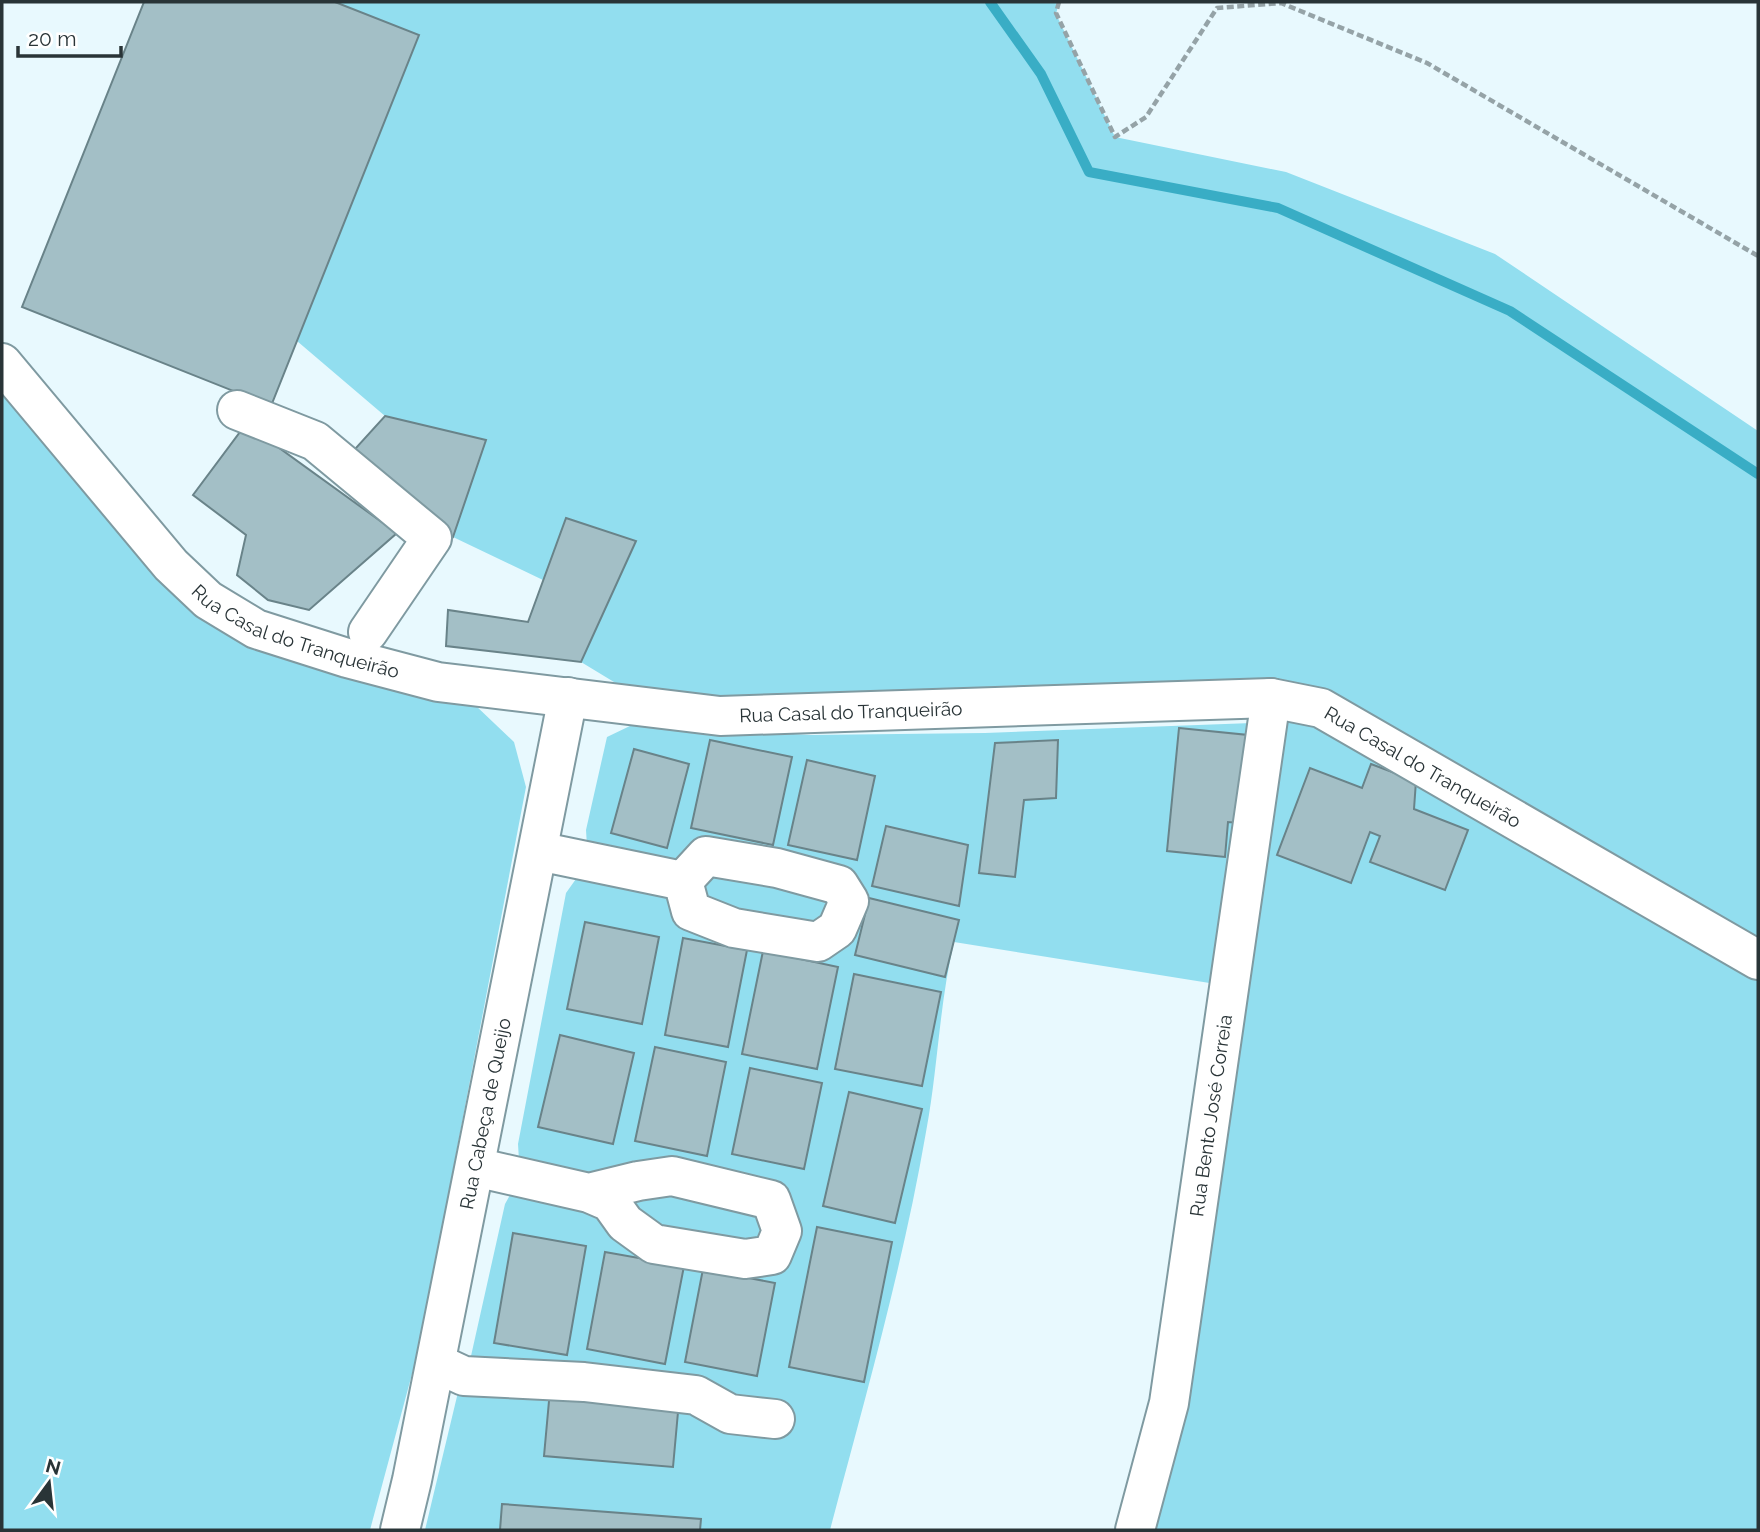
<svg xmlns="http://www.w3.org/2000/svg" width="1760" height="1532" viewBox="0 0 1760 1532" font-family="Raleway,sans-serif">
<rect width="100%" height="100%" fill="#e8f9fe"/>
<g fill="#92deef">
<polygon points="335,2 1059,2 1056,14 1115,137 1286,172 1495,254 1758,431 1758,949 1325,699 642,699 581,662 636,541 566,518 543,580 453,537 486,440 385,416 297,341 419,36"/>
<polygon points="2,387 191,601 474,704 514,742 526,787 419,1348 370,1530 2,1530"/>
<polygon points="1300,718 1758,968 1758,1530 1143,1530 1279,720"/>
<path d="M1252,723l-30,262 -268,-43c-15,63 -16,127 -28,190 -23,134 -61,266 -96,398h-405l34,-142 12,-32 34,-152 15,-27 -2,-33 48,-251 22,-31 -2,-32 21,-93 25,-12 179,10 174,-2z"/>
</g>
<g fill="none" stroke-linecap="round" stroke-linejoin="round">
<polyline stroke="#39adc5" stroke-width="10" points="990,2 1041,74 1089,172 1278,208 1510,311 1758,474"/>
</g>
<g fill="#a3bfc6" stroke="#698389" stroke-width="2">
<polygon points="144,2 335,2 419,35 271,406 22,307"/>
<polygon points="385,416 486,440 453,537 345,460"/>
<polygon points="246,424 397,533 309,610 268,600 237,575 246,535 193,495"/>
<polygon points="566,518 636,541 581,662 446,646 448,610 528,622"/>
<polygon points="1179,728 1248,735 1239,823 1228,822 1225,857 1167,851"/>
<polygon points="710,740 792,757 773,845 691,828"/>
<polygon points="1058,740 1056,798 1024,800 1015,877 979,873 995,743"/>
<polygon points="634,749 689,764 667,848 611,833"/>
<polygon points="807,760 875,776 857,860 788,845"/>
<polygon points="1371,764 1416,781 1414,809 1468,830 1445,890 1370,862 1380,836 1370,832 1351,883 1277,855 1310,768 1362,788"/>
<polygon points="886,826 968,845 959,906 872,886"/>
<polygon points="869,898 959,920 945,977 855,955"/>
<polygon points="585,922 659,937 642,1024 567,1009"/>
<polygon points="683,938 747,950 728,1047 665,1035"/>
<polygon points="763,951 838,967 817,1069 742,1054"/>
<polygon points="854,974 941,992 922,1086 835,1069"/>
<polygon points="560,1035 634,1053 613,1144 538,1127"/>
<polygon points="655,1047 726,1062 707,1156 635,1141"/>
<polygon points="750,1068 822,1083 804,1169 732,1154"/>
<polygon points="849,1092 922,1109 895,1223 823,1206"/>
<polygon points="817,1227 892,1242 864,1382 789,1367"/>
<polygon points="513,1233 586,1246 567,1355 494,1343"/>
<polygon points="605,1252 684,1266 665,1364 587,1349"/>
<polygon points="703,1269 775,1283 757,1376 685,1362"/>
<polygon points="550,1390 679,1401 673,1467 544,1456"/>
<polygon points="502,1504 701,1519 700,1530 500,1530"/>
</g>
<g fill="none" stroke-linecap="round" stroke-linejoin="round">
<defs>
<g id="minor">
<path id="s1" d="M2,363l169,202 37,35 48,29 91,29 91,24 282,34 551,-18 50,10 437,252"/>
<polyline points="237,410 315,441 432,538 368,632"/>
<polyline points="538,851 683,881 706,856 777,868 839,885 849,901 837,929 818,942 734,928 691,911 683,881"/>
<polyline points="475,1167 589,1193 638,1181 672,1176 771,1200 782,1231 772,1255 745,1259 654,1244 625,1223 610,1202 589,1193"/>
<polyline points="436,1363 464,1376 584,1382 696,1395 730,1414 775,1419"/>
<path id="s2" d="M400,1530l12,-50 156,-783"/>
<path id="s3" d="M1135,1530l34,-127 102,-705"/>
</g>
</defs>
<use href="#minor" stroke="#7f9aa1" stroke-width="42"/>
<polyline stroke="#95a3a7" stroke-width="4.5" stroke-dasharray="7 3.5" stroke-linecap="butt" points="1059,2 1056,13 1115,137 1146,117 1217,8 1281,3 1427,63 1758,256"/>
<use href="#minor" stroke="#fff" stroke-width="38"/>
</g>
<g text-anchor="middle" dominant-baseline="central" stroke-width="5" stroke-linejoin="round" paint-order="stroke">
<g font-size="19" fill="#293437" stroke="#fff">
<text stroke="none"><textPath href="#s1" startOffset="408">Rua Casal do Tranqueirão</textPath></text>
<text stroke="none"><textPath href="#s1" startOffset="975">Rua Casal do Tranqueirão</textPath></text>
<text stroke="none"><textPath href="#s1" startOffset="1564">Rua Casal do Tranqueirão</textPath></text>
<text stroke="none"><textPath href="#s2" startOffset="425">Rua Cabeça de Queijo</textPath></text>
<text stroke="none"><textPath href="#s3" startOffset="422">Rua Bento José Correia</textPath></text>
</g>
</g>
<rect width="1760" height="1532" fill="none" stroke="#293437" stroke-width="7"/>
<g transform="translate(49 1483) rotate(15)" stroke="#ffffff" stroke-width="5" paint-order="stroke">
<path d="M0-5L12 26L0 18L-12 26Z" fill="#293437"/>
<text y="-10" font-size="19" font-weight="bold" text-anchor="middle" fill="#293437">N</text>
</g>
<path d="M18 46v10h103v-10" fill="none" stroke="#293437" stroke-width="3.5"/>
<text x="28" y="46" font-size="21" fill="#293437" stroke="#ffffff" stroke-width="5" paint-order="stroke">20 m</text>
</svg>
